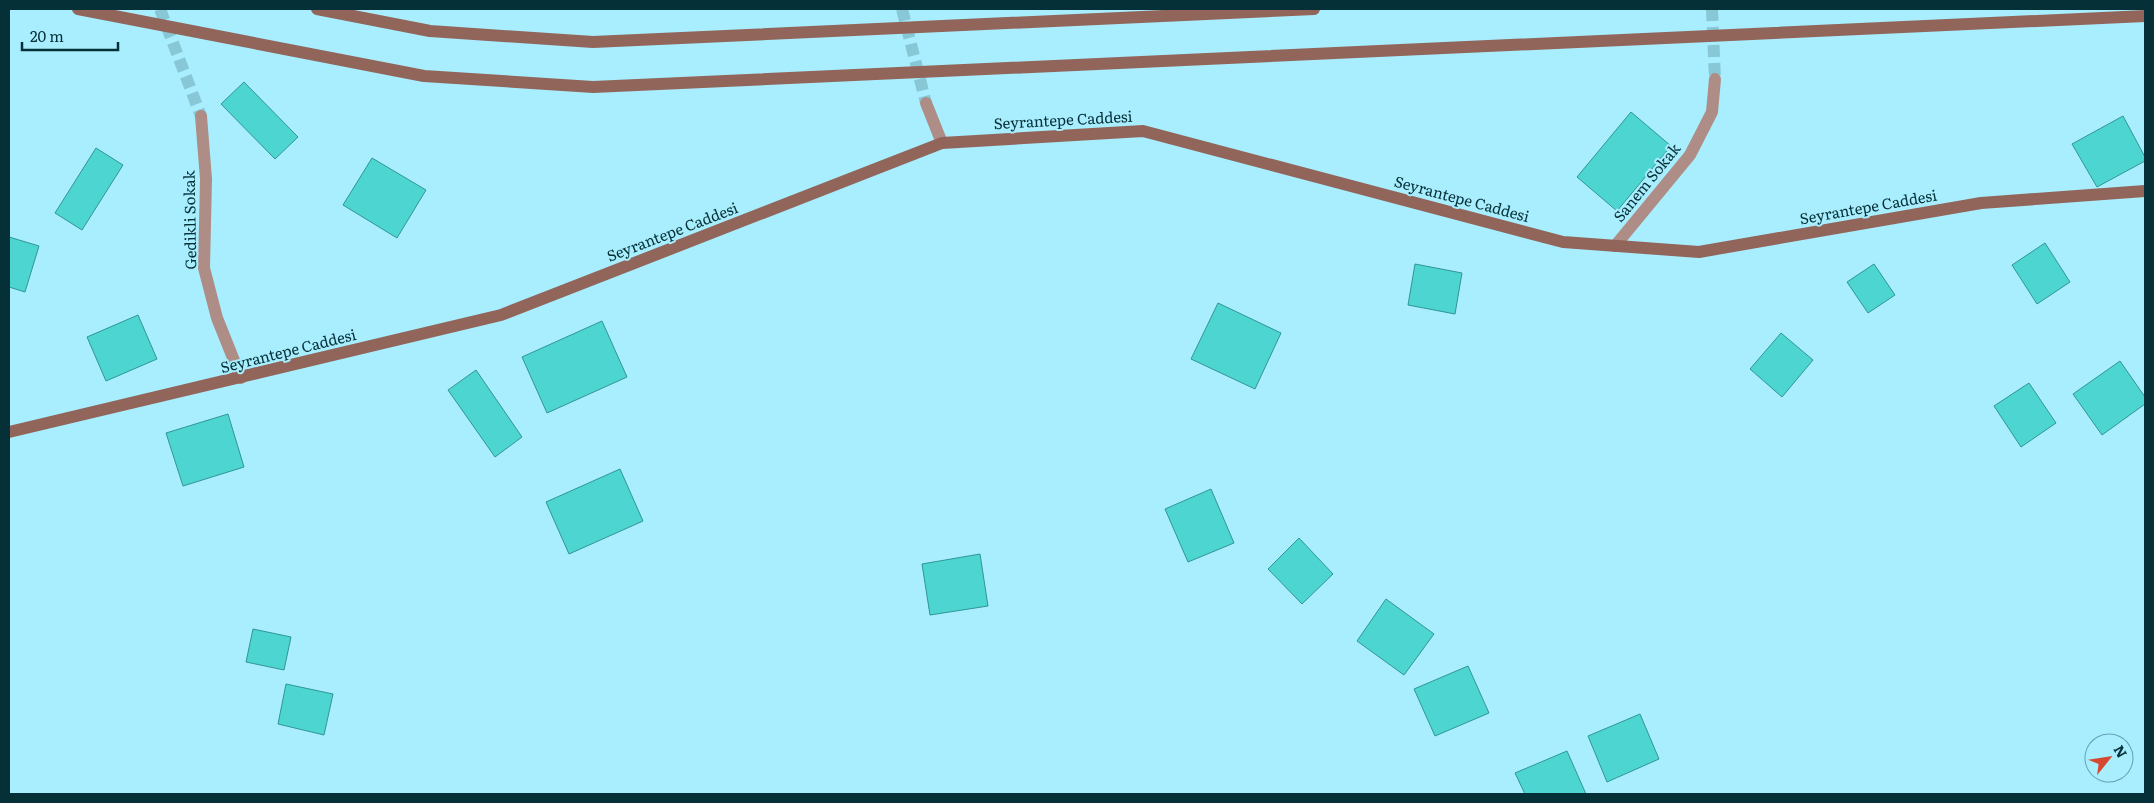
<svg xmlns="http://www.w3.org/2000/svg" width="2154" height="803" viewBox="0 0 2154 803" font-family="Literata,serif">
<rect width="100%" height="100%" fill="#a8eefe"/>
<g fill="#4cd5d1" stroke="#319694">
<polygon points="244,82 298,137 275,159 221,104"/>
<polygon points="1631,112 1671,146 1617,211 1577,177"/>
<polygon points="2123,116 2145,157 2145,161 2097,187 2072,144"/>
<polygon points="96,148 123,165 82,230 55,213"/>
<polygon points="372,158 426,190 397,238 343,205"/>
<polygon points="9,237 39,246 25,292 9,287"/>
<polygon points="2045,243 2070,282 2037,304 2012,265"/>
<polygon points="1415,264 1462,273 1455,314 1408,305"/>
<polygon points="1874,264 1895,295 1868,313 1847,282"/>
<polygon points="1218,303 1281,333 1255,389 1191,359"/>
<polygon points="138,315 157,359 106,381 87,337"/>
<polygon points="602,321 627,377 547,413 522,357"/>
<polygon points="1781,333 1813,360 1782,397 1750,369"/>
<polygon points="2120,361 2145,397 2145,404 2102,435 2073,394"/>
<polygon points="476,370 522,437 495,457 448,390"/>
<polygon points="2029,383 2056,423 2021,447 1994,406"/>
<polygon points="228,414 244,467 183,486 166,433"/>
<polygon points="620,469 643,521 569,554 546,502"/>
<polygon points="1211,489 1234,543 1188,562 1165,509"/>
<polygon points="1299,538 1333,574 1302,604 1268,569"/>
<polygon points="980,554 988,606 930,615 922,564"/>
<polygon points="1386,599 1434,634 1404,675 1357,641"/>
<polygon points="253,629 291,637 284,670 246,662"/>
<polygon points="1468,666 1489,713 1435,736 1414,689"/>
<polygon points="286,684 333,694 324,735 278,724"/>
<polygon points="1640,714 1659,759 1607,782 1588,736"/>
<polygon points="1567,751 1586,794 1525,794 1515,773"/>
</g>
<g fill="none" stroke-linecap="round" stroke-linejoin="round">
<g stroke="#88c8d6" stroke-width="12" stroke-dasharray="12 6" stroke-linecap="butt">
<polyline points="160,9 201,116"/>
<polyline points="902,9 926,103"/>
<polyline points="1712,9 1715,79"/>
</g>
<g stroke="#ae8d86" stroke-width="12">
<polyline points="926,103 942,143"/>
<polyline points="201,116 206,179 204,268 217,318 241,378"/>
<polyline points="1615,246 1690,155 1712,112 1715,79"/>
</g>
<g stroke="#92655b" stroke-width="12">
<polyline points="78,9 424,76 593,87 2145,16"/>
<polyline points="317,9 430,31 593,42 1314,9"/>
<polyline points="9,432 501,315 942,143 1143,131 1563,242 1699,252 1981,203 2145,191"/>
</g>
</g>
<g text-anchor="middle" dominant-baseline="central" stroke-width="4" stroke-linejoin="round" paint-order="stroke">
<g font-size="15" fill="#063037" stroke="#a8eefe">
<text transform="translate(1063 119) rotate(-3)">Seyrantepe Caddesi</text>
<text transform="translate(1646 182) rotate(-51)">Sanem Sokak</text>
<text transform="translate(1462 198) rotate(15)">Seyrantepe Caddesi</text>
<text transform="translate(1868 206) rotate(-10)">Seyrantepe Caddesi</text>
<text transform="translate(189 220) rotate(-91)">Gedikli Sokak</text>
<text transform="translate(672 231) rotate(-21)">Seyrantepe Caddesi</text>
<text transform="translate(288 350) rotate(-14)">Seyrantepe Caddesi</text>
</g>
</g>
<rect width="2154" height="803" fill="none" stroke="#063037" stroke-width="20"/>
<g transform="translate(2109 758) rotate(60)"><circle r="24" fill="#a8eefe" stroke="#67a2ae"/>
<path d="M0-4L9 19L0 12L-9 19Z" fill="#d54930"/>
<text y="-8" font-size="14" font-weight="bold" text-anchor="middle" fill="#063037">N</text>
</g>
<path d="M22 42v8h96v-8" fill="none" stroke="#063037" stroke-width="2.5"/>
<text x="30" y="42" font-size="15" fill="#063037" stroke="#a8eefe" stroke-width="4" paint-order="stroke">20 m</text>
</svg>
